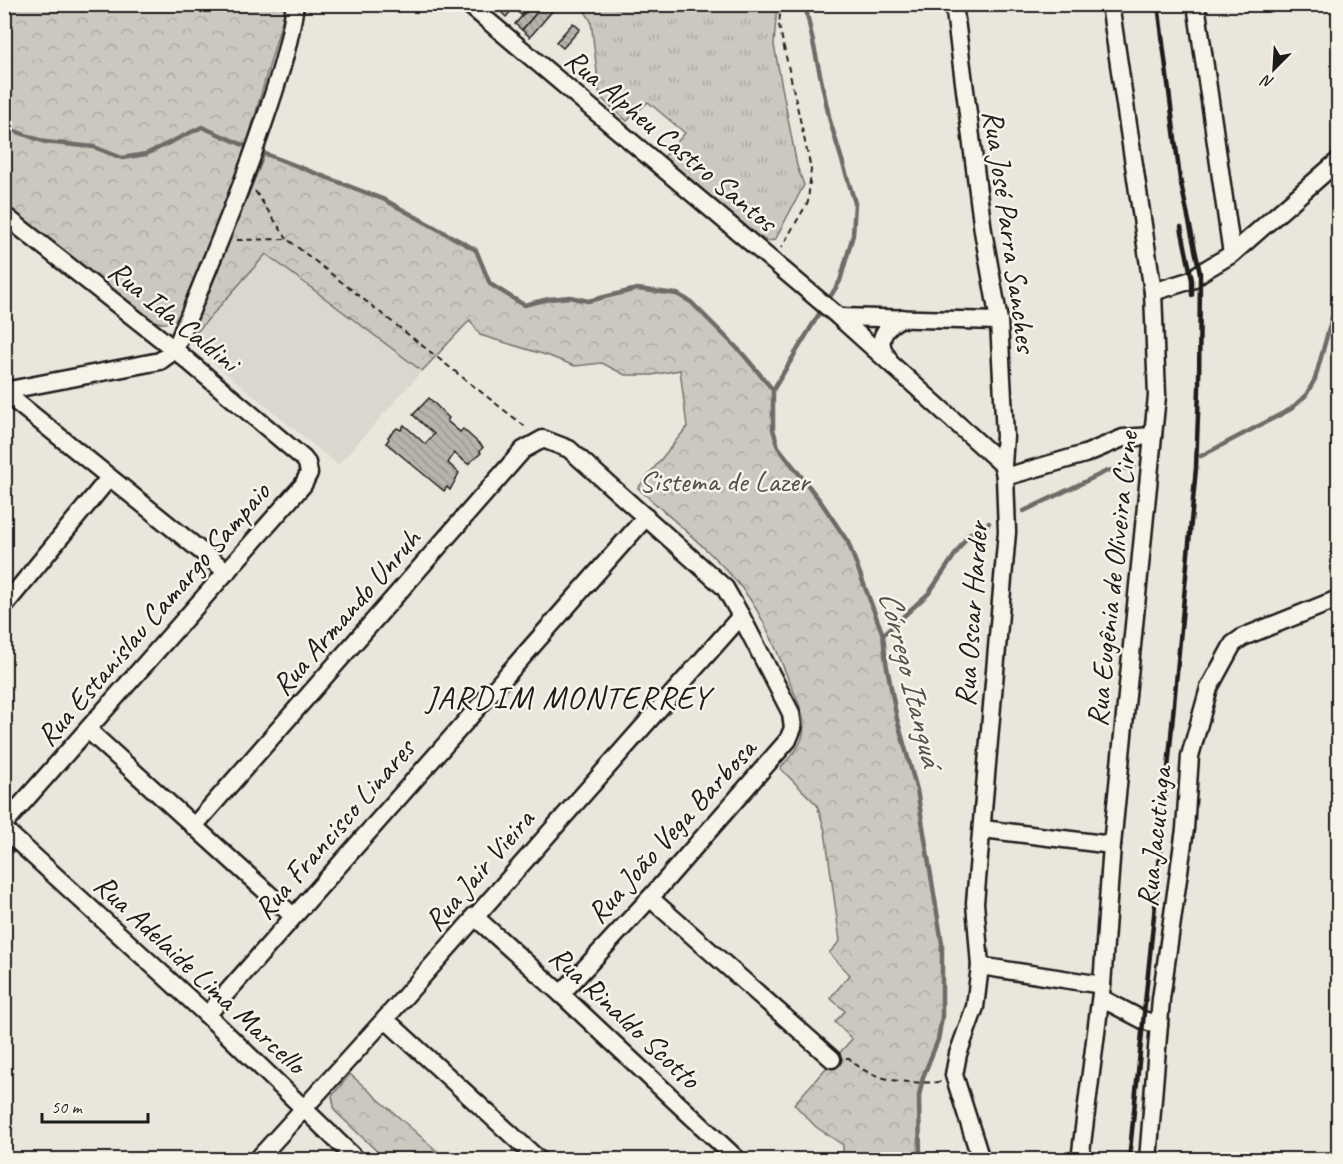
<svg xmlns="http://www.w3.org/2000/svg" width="1343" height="1164" viewBox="0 0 1343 1164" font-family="Caveat,sans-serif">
<defs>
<pattern id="grass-tufts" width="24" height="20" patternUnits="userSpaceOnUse" patternTransform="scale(1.5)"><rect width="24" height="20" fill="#ccc8c0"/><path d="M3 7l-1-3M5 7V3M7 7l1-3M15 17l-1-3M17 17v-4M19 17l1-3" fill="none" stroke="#afaba4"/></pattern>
<pattern id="forest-crowns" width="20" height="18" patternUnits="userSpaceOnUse" patternTransform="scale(1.5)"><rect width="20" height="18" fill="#ccc8c0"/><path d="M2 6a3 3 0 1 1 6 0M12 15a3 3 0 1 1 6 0" fill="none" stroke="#afaba4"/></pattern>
<pattern id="building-back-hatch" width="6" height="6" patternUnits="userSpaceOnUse" patternTransform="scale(1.5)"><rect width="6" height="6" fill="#b6b4ac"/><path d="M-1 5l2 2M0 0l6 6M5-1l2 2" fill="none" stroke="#9c9a93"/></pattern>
</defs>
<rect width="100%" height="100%" fill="#eae6dc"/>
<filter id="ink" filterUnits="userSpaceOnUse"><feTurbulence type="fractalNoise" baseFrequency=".0167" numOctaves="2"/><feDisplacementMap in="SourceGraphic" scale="12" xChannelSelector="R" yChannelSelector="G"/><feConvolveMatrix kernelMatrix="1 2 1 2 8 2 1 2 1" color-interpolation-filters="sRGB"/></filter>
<g filter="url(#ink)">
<polygon fill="#dad7ce" points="266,254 422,371 338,465 188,342"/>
<polygon fill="url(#grass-tufts)" stroke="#74726e" stroke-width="1.5" points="581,5 777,5 774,45 797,166 804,185 775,240 767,241 758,236 664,157 685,133 648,102 627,121 600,97 591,21"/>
<g fill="url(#forest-crowns)" stroke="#74726e" stroke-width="1.5">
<path d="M4,5h281l-1,9 -38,133 -66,170c-12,8 -19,8 -32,1l-143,-112z"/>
<path d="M265,154l120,46 91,50 14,34 34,21 25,-6 21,-2 18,4 49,-12 40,5 15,9 50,50 31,37v39l5,18 43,55 27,40 35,93 3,27 11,57 20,71 25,153v74l-4,23 -15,37 -4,19 1,63h-77v-14l-27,-18 -22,-23 58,-65 -17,-17 10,-11 -15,-13 20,-23 -21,-22 11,-12 -15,-110 -8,-26 -37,-37c9,-10 21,-21 23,-34 4,-18 -7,-36 -14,-53 -12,-30 -25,-64 -45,-90 -28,-37 -72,-71 -106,-103l49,-61 -7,-57 -28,5h-27l-23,-12 -27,3 -26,-10 -69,-21 -10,-15 -48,51 -156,-117 -78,88z"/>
<polygon points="350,1074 446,1159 385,1159 335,1111 332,1096"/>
</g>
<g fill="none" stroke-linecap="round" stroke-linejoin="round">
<g stroke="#6d6c68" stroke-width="4.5">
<polyline points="808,4 807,14 830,121 855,203 853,235 840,281 827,302"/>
<polyline points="4,127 45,142 94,147 122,158 146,154 202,127 250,148"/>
<polyline points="258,151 385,200 476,250 490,284 524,305 549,299 570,297 588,301 637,289 677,294 691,302 742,353 773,390"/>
<polyline points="822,309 773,390 773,429 778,447 821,502 848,542 883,635 886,662 897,719 917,790 942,943 942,1017 938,1040 923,1077 919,1096 920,1160"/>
<polyline points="1201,456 1291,409 1306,395 1315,379 1338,296"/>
<polyline points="1024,511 1107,471 1134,467"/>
<polyline points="883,635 929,593 969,534 989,523"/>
</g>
</g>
<g fill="url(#building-back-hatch)" stroke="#1c1c1c" stroke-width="1.5">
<polygon points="504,4 517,4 506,17 499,10"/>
<polygon points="518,4 530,4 521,15 514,9"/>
<polygon points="533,4 544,4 522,30 515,24"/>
<polygon points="544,4 549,4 554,9 530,37 522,30"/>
<polygon points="573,23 580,29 563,48 556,42"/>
<polygon points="429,398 449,418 447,421 460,432 463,429 483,447 480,451 481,453 468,464 454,453 448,463 459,473 450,490 447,487 444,491 386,443 389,439 388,437 397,428 401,430 404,425 425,444 434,434 413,415"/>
</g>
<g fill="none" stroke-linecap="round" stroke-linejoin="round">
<defs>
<g id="street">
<polyline points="468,4 839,317 1003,465"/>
<polyline points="954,4 983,231 999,321 1005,436 1003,465 1005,477 1007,532 975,903 980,966 1102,985"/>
<polyline points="1196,4 1232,254"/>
<polyline points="4,215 175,350 303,458 307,463 309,473 303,485 4,824"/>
<polyline points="1153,292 1192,280 1200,273 1232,254 1338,161"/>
<polyline points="839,317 999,321"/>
<path d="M888,358c-14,-17 -3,-32 14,-40"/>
<path d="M4,391l156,-30 15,-11c31,-77 64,-153 90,-231 13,-38 25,-75 30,-115"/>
<polyline points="4,392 227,572"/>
<polyline points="1005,477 1085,454 1123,438 1153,436"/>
<polyline points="4,606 109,478"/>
<polyline points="88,730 293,916"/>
<polyline points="194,826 523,450 543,439 569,449 725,588 741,616 791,713 793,728 788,740 650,898 561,994"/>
<polyline points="4,829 207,1015 357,1160"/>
<polyline points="983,829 1112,845"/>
<polyline points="650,898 832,1059"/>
<polyline points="474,916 561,994 738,1160"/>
<polyline points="980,966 975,1007 958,1054 954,1075 981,1160"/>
<polyline points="1101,998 1143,1020 1159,1025"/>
<polyline points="207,1015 646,517"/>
<polyline points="385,1019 539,1160"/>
<polyline points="257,1160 385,1019 741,616"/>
<polyline points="1080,1160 1102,985 1112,845 1157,396 1153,292 1110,4"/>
<polyline points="1148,1160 1161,999 1185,829 1190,756 1209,688 1233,644 1243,637 1338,599"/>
</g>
</defs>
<use href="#street" stroke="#1c1c1c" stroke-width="21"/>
<g stroke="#1c1c1c" stroke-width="2" stroke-dasharray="6 4.5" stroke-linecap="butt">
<polyline points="781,4 779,25 811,169 808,202 781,248"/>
<polyline points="255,191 287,239"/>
<polyline points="237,240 287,239 528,429"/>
<path d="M846,1058h3c22,24 61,26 92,24"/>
</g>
<use href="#street" stroke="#f7f3e8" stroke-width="16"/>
<g stroke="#1c1c1c" stroke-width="4.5">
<polyline points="1181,227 1192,280 1192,295"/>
<polyline points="1129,1160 1158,876 1196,468 1199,389 1200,273 1180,179 1158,4"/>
</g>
</g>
</g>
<g text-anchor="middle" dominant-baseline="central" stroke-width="5" stroke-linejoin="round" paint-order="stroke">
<g font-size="30" fill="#1c1c1c" stroke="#f7f3e8">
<text transform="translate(671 140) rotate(40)">Rua Alpheu Castro Santos</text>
<text transform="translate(1010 231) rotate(82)">Rua José Parra Sanches</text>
<text transform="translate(174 316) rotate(39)">Rua Ida Caldini</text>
<text transform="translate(1112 579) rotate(-84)">Rua Eugênia de Oliveira Cirne</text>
<text transform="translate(346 612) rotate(-49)">Rua Armando Unruh</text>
<text transform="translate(153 614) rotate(-49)">Rua Estanislau Camargo Sampaio</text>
<text transform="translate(971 614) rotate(-86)">Rua Oscar Harder</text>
<text transform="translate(334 829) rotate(-49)">Rua Francisco Linares</text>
<text transform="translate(671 831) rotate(-48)">Rua João Vega Barbosa</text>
<text transform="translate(1154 837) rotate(-84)">Rua Jacutinga</text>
<text transform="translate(479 870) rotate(-49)">Rua Jair Vieira</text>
<text transform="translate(200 974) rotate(43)">Rua Adelaide Lima Marcello</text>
<text transform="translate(625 1017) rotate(43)">Rua Rinaldo Scotto</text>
</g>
<g font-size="30" fill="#51504d" stroke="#f7f3e8">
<text x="724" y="481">Sistema de Lazer</text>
</g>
<g font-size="32" font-style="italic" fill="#52514e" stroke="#f7f3e8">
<text transform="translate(911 678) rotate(76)">Córrego Itanguá</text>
</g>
<g font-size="32" letter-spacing="1.5" fill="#1c1c1c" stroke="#f7f3e8">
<text x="568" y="697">JARDIM MONTERREY</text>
</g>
</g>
<rect width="1343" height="1164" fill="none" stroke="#f7f3e8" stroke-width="24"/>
<rect x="12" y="12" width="1319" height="1140" fill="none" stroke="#1c1c1c" stroke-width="2" filter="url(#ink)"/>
<g transform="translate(1274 69) rotate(204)" stroke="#f7f3e8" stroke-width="4.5" paint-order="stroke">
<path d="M0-4.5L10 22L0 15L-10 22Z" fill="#1c1c1c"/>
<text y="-9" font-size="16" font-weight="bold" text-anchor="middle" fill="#1c1c1c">N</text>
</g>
<path d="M42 1113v9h106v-9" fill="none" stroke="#1c1c1c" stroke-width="3"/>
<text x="51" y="1113" font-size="18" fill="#1c1c1c" stroke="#f7f3e8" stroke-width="4.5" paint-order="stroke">50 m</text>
</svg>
